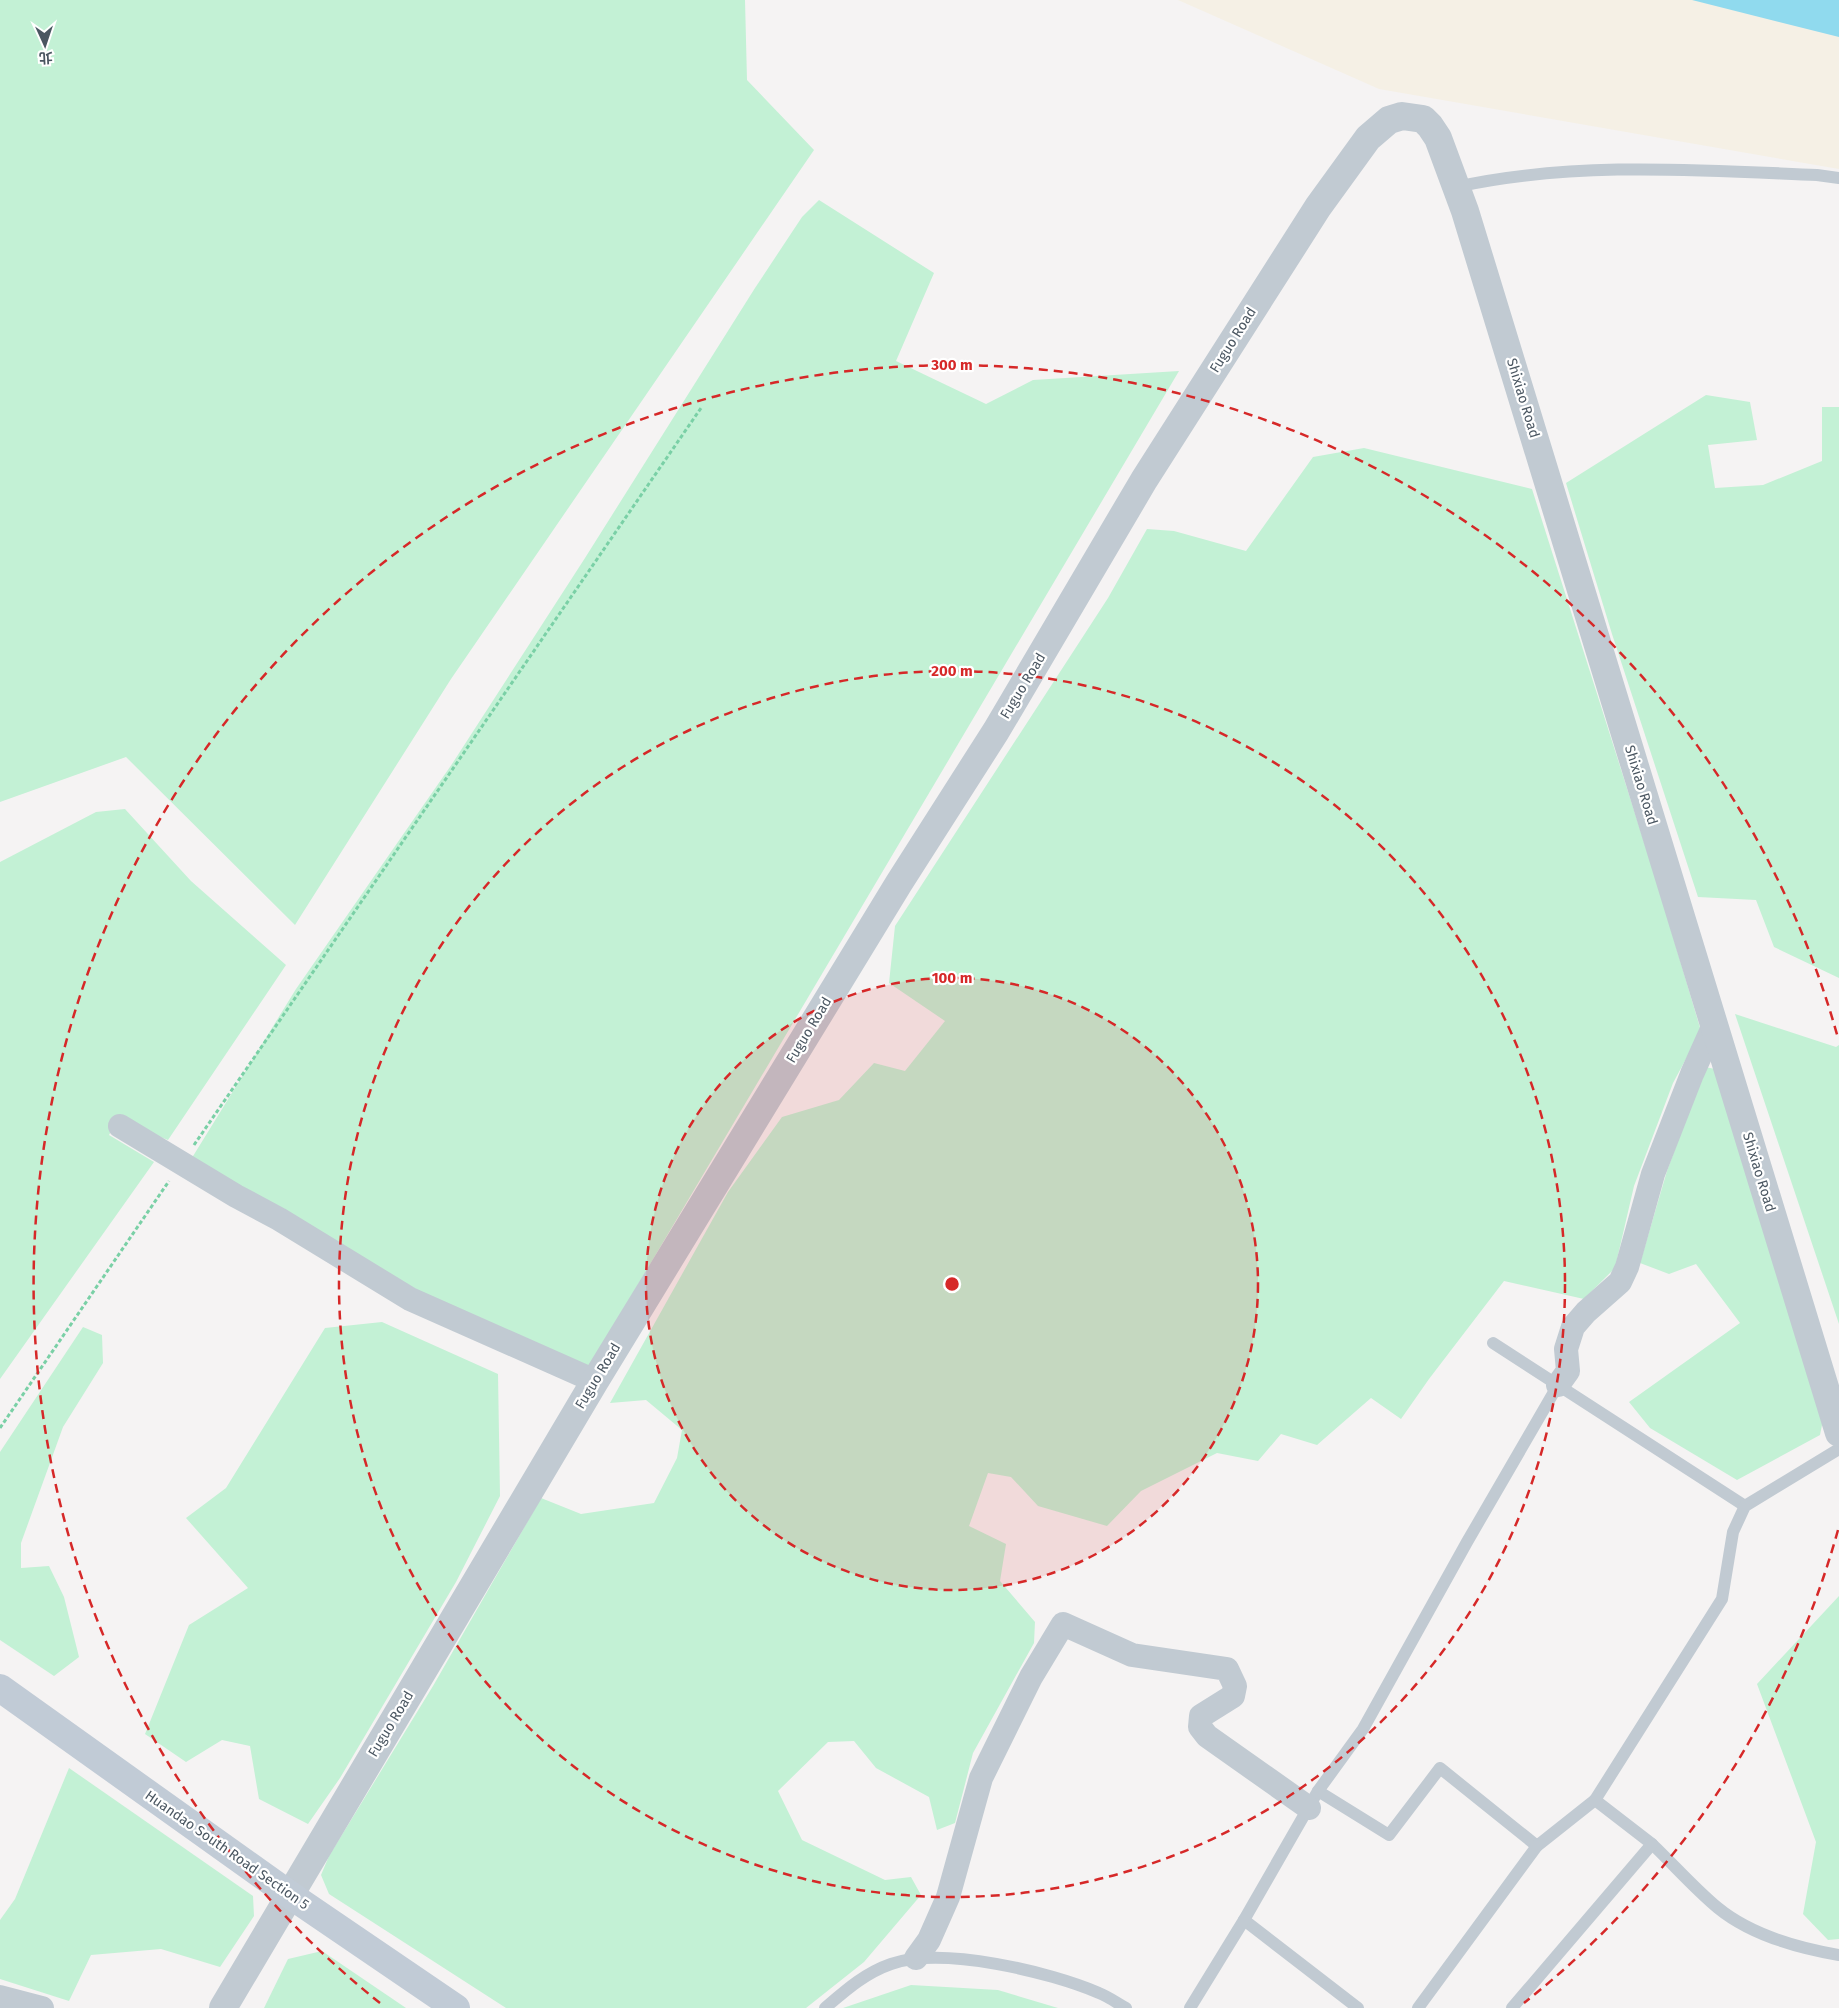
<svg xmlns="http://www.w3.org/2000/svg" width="1839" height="2008" viewBox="0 0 1839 2008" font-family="'Fira Sans','Noto Sans TC',sans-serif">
<rect width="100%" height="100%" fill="#f5f3f3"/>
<g fill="#c3f1d5">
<polygon points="0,0 745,0 747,80 814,150 451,679 295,925 126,757 0,802"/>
<polygon points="819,200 934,273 896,361 986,404 1033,380 1179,371 588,1369 472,1321 190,1161 296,989 452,764 585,558 755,288 802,217"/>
<polygon points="1706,395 1750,402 1757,440 1708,445 1715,488 1763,485 1822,461 1822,407 1839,407 1839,978 1774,947 1756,900 1698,897 1612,634 1566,483"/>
<polygon points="1364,448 1532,489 1658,886 1701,1031 1673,1083 1634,1186 1615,1268 1584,1299 1504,1281 1429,1379 1401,1419 1371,1398 1317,1445 1281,1434 1258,1461 1217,1453 1141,1491 1107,1526 1038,1506 1011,1477 988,1473 969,1526 1006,1544 1000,1581 1035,1622 1034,1643 973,1753 955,1823 937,1830 929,1797 876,1768 854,1741 828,1742 778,1791 802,1840 885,1880 911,1877 921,1895 864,1962 806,2008 506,2008 329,1894 321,1875 329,1856 433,1686 541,1498 581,1514 654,1503 677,1458 682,1430 646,1400 610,1403 728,1192 782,1117 839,1100 874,1063 905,1071 945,1021 889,983 895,926 1108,598 1147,529 1174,531 1246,551 1313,457"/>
<polygon points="125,809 191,881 286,965 168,1140 117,1120 109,1135 154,1162 0,1379 0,862 96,812"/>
<polygon points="1735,1014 1836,1047 1839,1045 1839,1324"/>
<polygon points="1705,1067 1715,1069 1824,1415 1820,1435 1737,1480 1650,1428 1629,1402 1740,1323 1696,1264 1669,1274 1640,1263 1667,1171"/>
<polygon points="382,1322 498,1374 500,1496 456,1582 340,1778 308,1824 259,1799 250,1746 222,1740 186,1762 145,1734 189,1625 248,1588 186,1518 226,1488 325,1328"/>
<polygon points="83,1327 102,1335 103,1363 63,1427 21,1543 21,1568 49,1566 64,1597 79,1657 54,1676 0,1640 0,1452"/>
<polygon points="1839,1596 1839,1939 1828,1940 1803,1914 1816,1842 1757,1684"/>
<polygon points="69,1768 253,1896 254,1916 220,1967 161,1949 91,1955 69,2001 0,1979 0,1920 15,1899"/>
<polygon points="322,1951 406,2008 264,2008 288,1959"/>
<polygon points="911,1985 998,1990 1058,2008 843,2008"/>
</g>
<polygon fill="#f5f0e5" points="1178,0 1839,0 1839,169 1379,89"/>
<polygon fill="#90daee" points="1692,0 1839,0 1839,37"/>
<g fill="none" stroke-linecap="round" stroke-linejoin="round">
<g stroke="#7ad0a6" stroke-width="3" stroke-dasharray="4 2.5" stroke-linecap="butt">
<polyline points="194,1145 701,408"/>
<polyline points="0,1428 169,1181"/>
</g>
<g stroke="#c1cad2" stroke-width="12">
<path d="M1456,187c119,-26 241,-17 361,-12l22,3"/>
<polyline points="1493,1343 1745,1506"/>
<polyline points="1318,1791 1389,1835 1440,1768 1537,1846 1595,1800"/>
<path d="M1652,1844c22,21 43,45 66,64 33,27 80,40 121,47"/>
<polyline points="1244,1920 1358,2008"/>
<path d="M825,2008c21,-18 40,-35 66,-44 52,-18 159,8 208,29 10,4 18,10 27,15"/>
<polyline points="1190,2008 1244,1920 1318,1791 1363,1729 1467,1542 1558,1385"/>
<polyline points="1418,2008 1537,1846"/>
<polyline points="1512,2008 1652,1844 1595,1800 1722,1599 1733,1532 1745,1506 1839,1449"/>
</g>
<g stroke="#c1cad2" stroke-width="24">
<polyline points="120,1126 236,1196 279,1219 410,1299 595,1381"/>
<polyline points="1558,1385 1568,1371 1566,1349 1573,1327 1586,1312 1620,1282 1627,1267 1653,1174 1692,1074 1714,1025"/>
<polyline points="916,1958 929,1940 948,1897 981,1778 1031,1677 1063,1624 1132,1655 1227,1669 1235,1686 1233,1696 1201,1716 1200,1727 1207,1736 1309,1808"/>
<polyline points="0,1997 42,2008"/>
</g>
<polyline stroke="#c1cad2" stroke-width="28" points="223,2008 595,1381 899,883 996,731 1144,480 1318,207 1368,138 1389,120 1402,116 1423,119 1430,126 1438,138 1465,211 1839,1433"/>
<polyline stroke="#c1cbd6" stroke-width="28" points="0,1688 290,1895 456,2008"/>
</g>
<circle cx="952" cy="1284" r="306" fill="#d62828" fill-opacity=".12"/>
<g fill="none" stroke="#d62828" stroke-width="2.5" stroke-dasharray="9 6">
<circle cx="952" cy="1284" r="306"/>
<circle cx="952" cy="1284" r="613"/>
<path d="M1838 1530A919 919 0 0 1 1524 2003M380 2003A919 919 0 1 1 1838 1038"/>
</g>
<g text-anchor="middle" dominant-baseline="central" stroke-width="4.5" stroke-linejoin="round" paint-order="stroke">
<g font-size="14" fill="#4a5661" stroke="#fff">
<text transform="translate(1233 340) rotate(-58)">Fuguo Road</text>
<text transform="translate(1523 398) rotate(73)">Shixiao Road</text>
<text transform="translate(1023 686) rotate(-59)">Fuguo Road</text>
<text transform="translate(1641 785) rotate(73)">Shixiao Road</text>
<text transform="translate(809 1030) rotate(-59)">Fuguo Road</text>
<text transform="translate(1759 1172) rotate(73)">Shixiao Road</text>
<text transform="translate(598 1376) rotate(-59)">Fuguo Road</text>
<text transform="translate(391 1724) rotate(-59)">Fuguo Road</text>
<text transform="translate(227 1850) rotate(35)">Huandao South Road Section 5</text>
</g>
</g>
<circle cx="952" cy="1284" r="8" fill="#d62828" stroke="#fff" stroke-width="2.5"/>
<g font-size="15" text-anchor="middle" font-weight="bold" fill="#d62828" stroke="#fff" stroke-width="4.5" stroke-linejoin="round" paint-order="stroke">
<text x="952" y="370">300 m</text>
<text x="952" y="676">200 m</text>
<text x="952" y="983">100 m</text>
</g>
<g transform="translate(45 45) rotate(177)" stroke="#ffffff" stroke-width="4" paint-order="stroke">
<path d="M0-4L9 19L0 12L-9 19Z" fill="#4a5661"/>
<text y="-8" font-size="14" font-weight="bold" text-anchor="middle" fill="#4a5661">北</text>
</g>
</svg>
